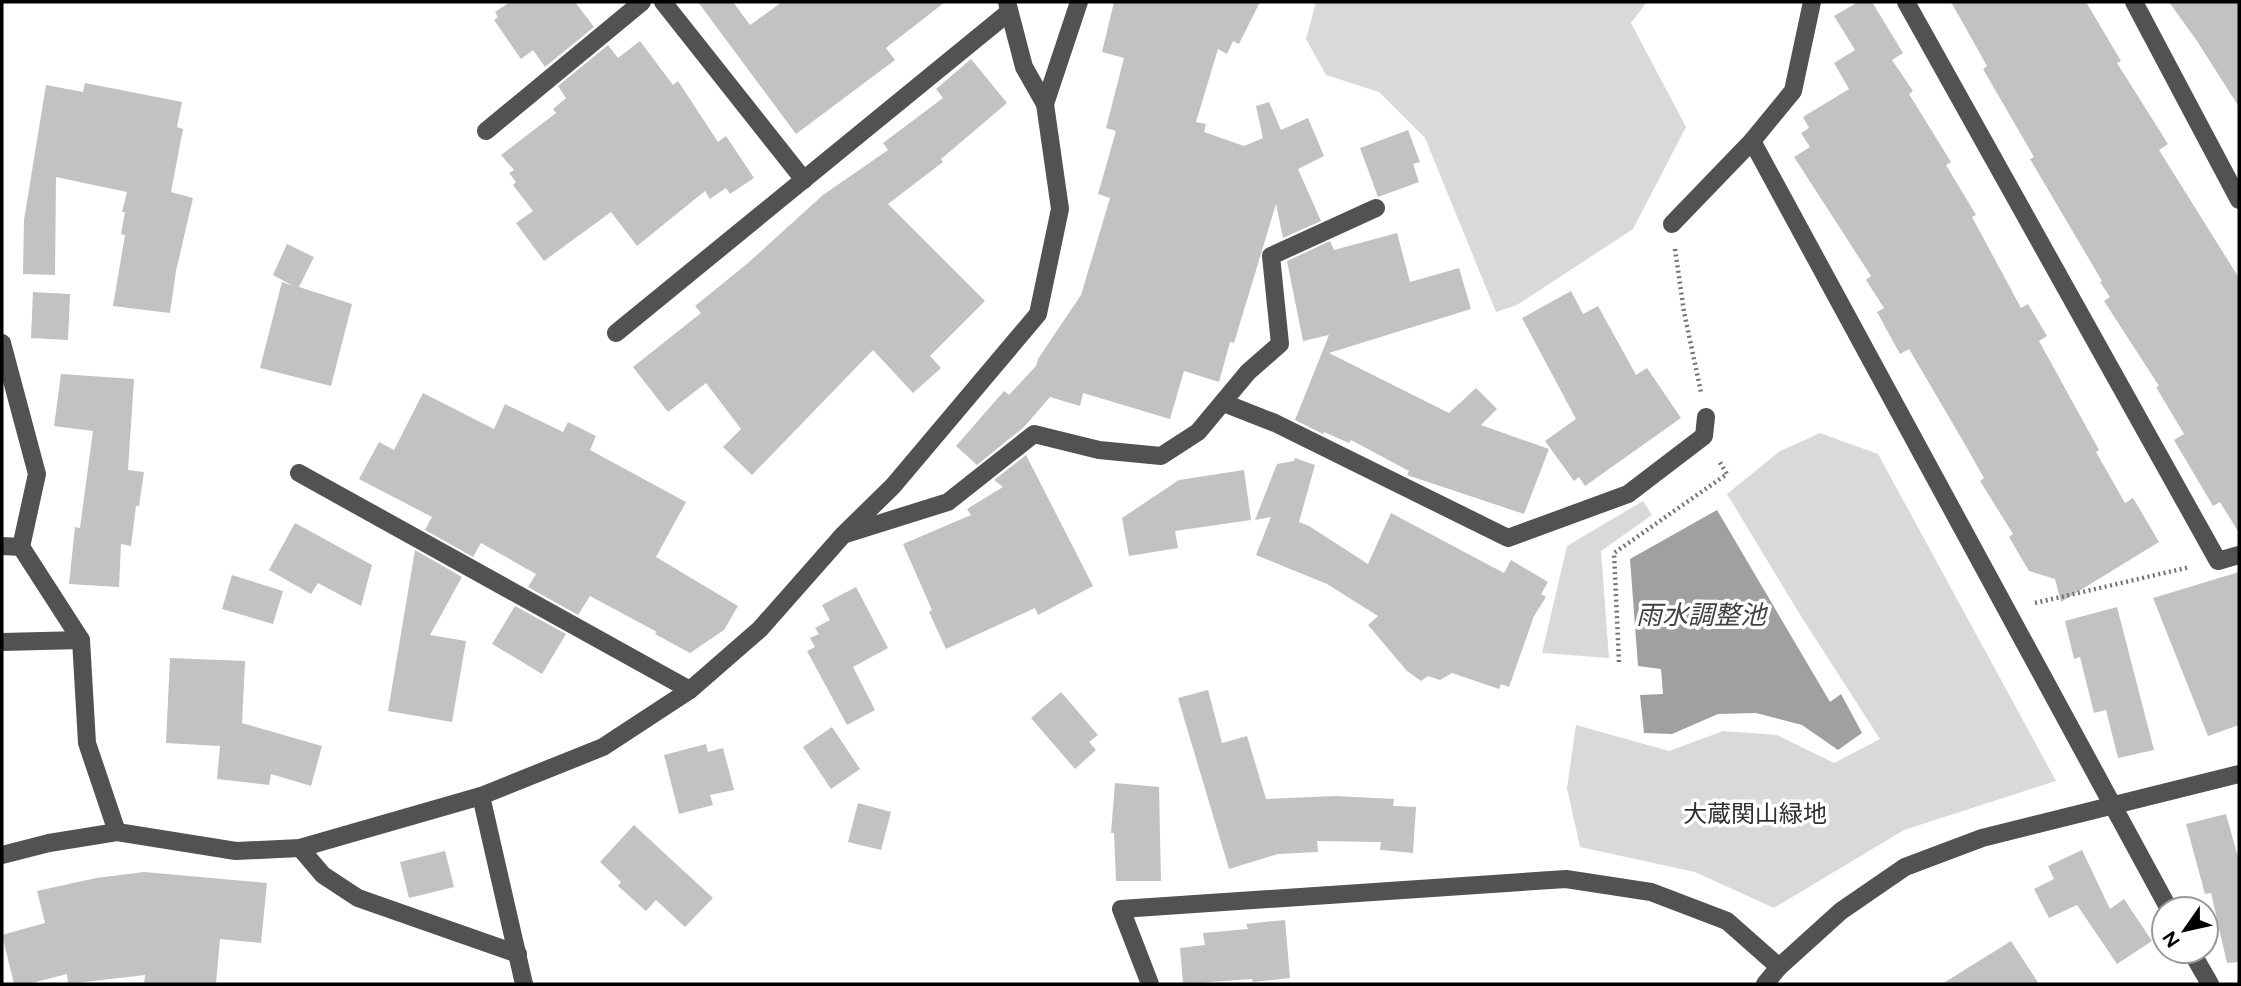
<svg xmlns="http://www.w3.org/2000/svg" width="2241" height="986" viewBox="0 0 2241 986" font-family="Figtree,'Noto Sans JP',sans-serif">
<rect width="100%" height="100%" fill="#fff"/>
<g fill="#d9d9d9">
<polygon points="1316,2 1647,2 1631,23 1686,127 1633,229 1517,305 1496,312 1425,138 1379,92 1326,75 1306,39"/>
<polygon points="1820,433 1878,454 2056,781 1904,830 1774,908 1695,872 1580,847 1567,788 1576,725 1669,751 1723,731 1777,735 1834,763 1880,739 1799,613 1727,494 1780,451"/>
<polygon points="1643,501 1652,515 1601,551 1609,658 1542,653 1567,546"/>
</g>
<polygon fill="#a0a0a0" points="1717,510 1830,702 1841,694 1862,733 1838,750 1802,725 1756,713 1718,714 1672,734 1644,733 1640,695 1663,694 1661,669 1638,666 1630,559"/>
<g fill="#c2c2c2">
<polygon points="510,2 575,2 594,27 545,67 533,50 521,59 494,20 498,17 495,12"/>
<polygon points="698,2 733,2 750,25 782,2 945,2 886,48 895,60 796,134"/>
<polygon points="1114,2 1260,2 1239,44 1233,41 1227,54 1218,49 1196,122 1206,124 1204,132 1244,146 1263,138 1256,106 1269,102 1281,130 1308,118 1324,156 1298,169 1321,221 1283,238 1276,204 1234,343 1230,342 1219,382 1184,371 1170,419 1083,393 1080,406 1050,397 1024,427 977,465 956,446 1004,391 1009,395 1036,366 1038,359 1081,295 1110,198 1098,194 1116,131 1106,128 1124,58 1102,52"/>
<polygon points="1858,2 1872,2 1903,53 1892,60 1913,91 1909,94 1951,162 1946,165 1976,215 1972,217 2021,308 2028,304 2047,336 2039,341 2099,450 2096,452 2125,503 2133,498 2159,542 2061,602 2055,579 2029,571 2009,537 2013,534 1980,481 1984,478 1963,441 1909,349 1900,354 1877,312 1884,308 1866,280 1871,276 1794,157 1810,147 1801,133 1809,128 1803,117 1849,89 1834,63 1855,50 1834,16"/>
<polygon points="1951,2 2086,2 2121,61 2117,63 2168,144 2159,150 2239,278 2239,533 2220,502 2213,506 2174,440 2184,434 2156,387 2159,386 2104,301 2110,297 2100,282 2102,281 2030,159 2034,157 1983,69 1987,66"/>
<polygon points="2169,2 2239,2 2239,107 2197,41"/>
<polygon points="640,41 673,85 678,81 718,142 726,136 754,178 730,194 726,188 710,199 705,191 637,246 611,212 544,261 516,223 533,211 513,185 516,182 509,173 514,170 501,155 556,113 553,109 566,98 558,86 608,45 618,58"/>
<polygon points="971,59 1007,103 941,159 943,162 888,204 985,301 930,356 941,368 913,393 873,350 752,475 723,447 741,429 706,383 668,412 633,367 701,313 695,306 748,263 823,195 888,150 883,143 943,98 936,89"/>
<polygon points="85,83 182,102 177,127 183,129 171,192 193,198 176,271 170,313 113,306 125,235 121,234 125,212 122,212 127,192 56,177 55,275 23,274 24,220 46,85 83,92"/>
<polygon points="1408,130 1420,162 1413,164 1419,182 1378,197 1360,148"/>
<polygon points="1397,233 1410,282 1459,268 1471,309 1329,353 1449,413 1476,388 1497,409 1481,425 1549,449 1524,514 1407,475 1409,471 1351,440 1349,443 1324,432 1323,434 1295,420 1329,335 1303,341 1287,261 1330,241 1334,250"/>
<polygon points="287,244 314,257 299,287 352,304 331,386 260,368 282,282 293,286 273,275"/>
<polygon points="1571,291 1583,314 1598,306 1636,375 1647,368 1681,418 1585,486 1579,477 1574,481 1545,441 1576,419 1522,318"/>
<polygon points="33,292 70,294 68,340 31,338"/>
<polygon points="61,374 134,379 128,470 144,472 139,506 136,506 131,546 121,544 119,587 69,584 75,527 80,528 93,431 54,426"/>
<polygon points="423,393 494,429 505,404 563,432 568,422 596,436 590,450 686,502 656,557 738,606 724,630 690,653 655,634 657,632 590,596 578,615 528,587 536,574 481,543 473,557 425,530 432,517 359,479 379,442 394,450"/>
<polygon points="1026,455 1093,586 1038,615 1035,608 946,649 929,612 932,610 903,544 971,515 967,509 1003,487 994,480"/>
<polygon points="1295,458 1315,465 1299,522 1309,526 1368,564 1391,513 1504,573 1511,560 1548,582 1541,594 1546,597 1534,616 1509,687 1501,684 1499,689 1452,673 1440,680 1428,676 1421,681 1407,671 1368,625 1378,616 1327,584 1256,555 1271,517 1255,520 1277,464 1294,461"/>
<polygon points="1244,470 1251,520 1175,531 1178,548 1129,556 1122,518 1179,480"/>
<polygon points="295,523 372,565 361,606 318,583 311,594 269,570"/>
<polygon points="415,550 462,577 430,635 466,641 452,722 388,711"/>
<polygon points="2239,572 2239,725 2208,736 2153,598"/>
<polygon points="232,575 283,591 273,624 222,609"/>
<polygon points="856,587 888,648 853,667 875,710 847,725 807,651 815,647 810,638 819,634 815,628 830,620 822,605"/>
<polygon points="515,606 566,634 542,674 492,644"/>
<polygon points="2117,607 2154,750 2118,758 2106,710 2094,713 2080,657 2074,659 2065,621"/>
<polygon points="170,658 245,661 242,723 322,746 311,786 271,774 269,785 217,779 220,746 166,743"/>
<polygon points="1208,690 1222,743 1247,736 1266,799 1336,796 1394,799 1393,806 1416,807 1413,853 1380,850 1381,842 1317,841 1318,852 1278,854 1229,869 1178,698"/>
<polygon points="1061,692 1098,735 1089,742 1096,750 1075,769 1031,718"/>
<polygon points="832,727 860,769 831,789 803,747"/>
<polygon points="706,744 708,752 723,748 734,790 710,795 713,805 679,814 664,755"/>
<polygon points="1115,783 1159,787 1161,881 1116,881 1114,833 1111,833"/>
<polygon points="858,803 891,812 881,850 848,842"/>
<polygon points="2226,814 2239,861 2239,962 2227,963 2211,893 2205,894 2186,824"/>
<polygon points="634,825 713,898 685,927 656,900 646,911 618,886 621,882 600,862"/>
<polygon points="2082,850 2110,909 2124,899 2152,941 2117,964 2077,905 2049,918 2034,889 2054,879 2048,866"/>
<polygon points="445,851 454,887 409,898 400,862"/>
<polygon points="144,872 267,883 261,943 220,939 216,984 144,984 145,975 68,984 67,974 28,984 14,984 2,935 45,923 37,891 96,878"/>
<polygon points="1285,920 1290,978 1253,982 1252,979 1183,984 1180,948 1205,945 1203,933 1248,929 1246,924"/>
<polygon points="2011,941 2039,984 1942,984"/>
</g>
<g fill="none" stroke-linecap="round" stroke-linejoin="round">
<g stroke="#747474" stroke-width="4.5" stroke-dasharray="2 3.5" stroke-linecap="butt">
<polyline points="1675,249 1684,312 1701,392"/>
<polyline points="2035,603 2190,567"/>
<polyline points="1619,662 1614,553 1727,474 1719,461"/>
</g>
<g stroke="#525252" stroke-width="18">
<polyline points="663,2 804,180"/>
<polyline points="1906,2 2218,561 2239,555"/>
<polyline points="2134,2 2239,200"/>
<polyline points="1045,104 1079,2"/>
<polyline points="486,131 642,2"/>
<polyline points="1752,141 2169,909"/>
<polyline points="1672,224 1752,141 1793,91 1812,2"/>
<polyline points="616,333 1009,12"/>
<polyline points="2,343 37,474 21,547 81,640 87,743 117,832"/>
<polyline points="1224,403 1275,423 1508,538 1628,494 1704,436 1706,417"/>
<polyline points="299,473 690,690"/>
<polyline points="846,534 948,502 1034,434 1099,450 1161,456 1198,432 1248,372 1280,344 1271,256 1376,208"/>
<polyline points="2,546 21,547"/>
<polyline points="2,642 81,640"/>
<polyline points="481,796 524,984"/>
<polyline points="300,848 323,875 358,898 518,954"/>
<polyline points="2,855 49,843 117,832 236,851 300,848 481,796 603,747 690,690 760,629 843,535 893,486 1038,314 1060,209 1045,104 1024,67 1007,2"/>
<polyline points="2191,951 2210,984"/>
<polyline points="1150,984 1121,909 1566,879 1651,892 1727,921 1779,967"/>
<polyline points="1765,984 1779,967 1841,911 1905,867 1982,838 2239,774"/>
</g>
</g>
<g text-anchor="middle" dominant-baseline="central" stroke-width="7" stroke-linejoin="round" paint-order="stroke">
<g font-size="24" fill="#303030" stroke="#fff">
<text x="1755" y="813">大蔵関山緑地</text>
</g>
<g font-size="26" font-style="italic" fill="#414141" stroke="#fff">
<text x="1701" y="615">雨水調整池</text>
</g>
</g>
<rect width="2241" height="986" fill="none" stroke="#000000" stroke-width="7"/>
<g transform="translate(2185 930) rotate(236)"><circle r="33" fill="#ffffff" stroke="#999999" stroke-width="2"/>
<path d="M0-5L12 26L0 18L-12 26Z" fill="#000000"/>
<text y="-10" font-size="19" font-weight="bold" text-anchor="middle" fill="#000000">N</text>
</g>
</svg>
